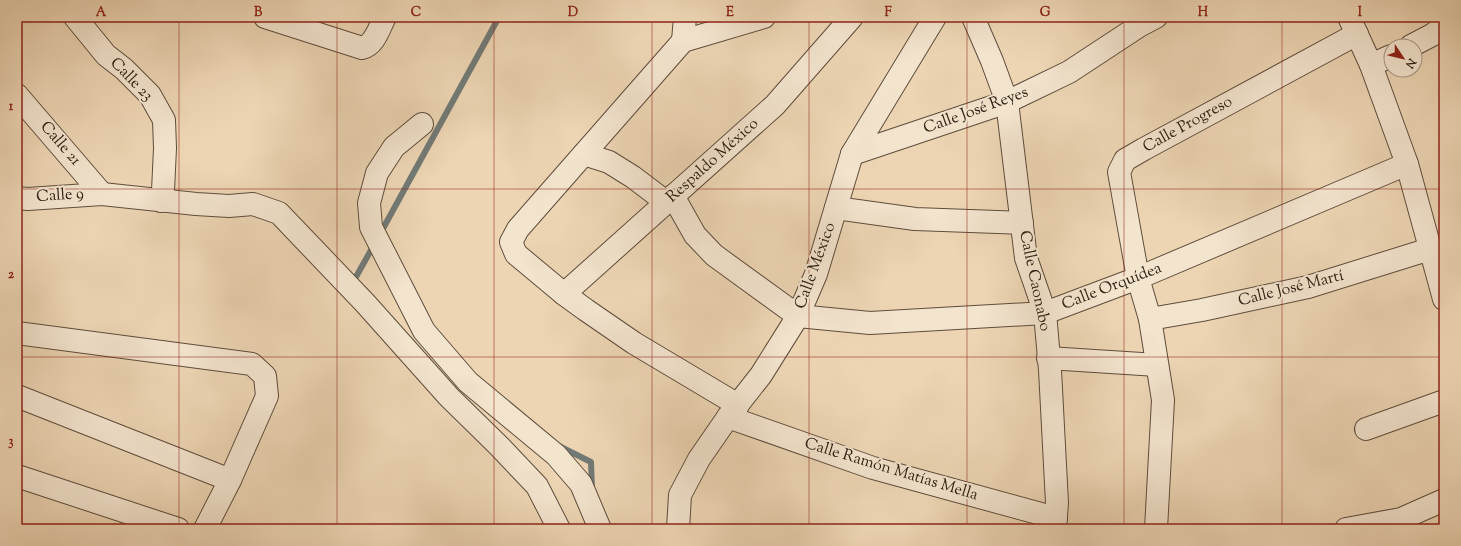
<svg xmlns="http://www.w3.org/2000/svg" width="1461" height="546" viewBox="0 0 1461 546" font-family="'Sorts Mill Goudy',serif">
<rect width="100%" height="100%" fill="#edd5b4"/>
<filter id="stains"><feTurbulence type="fractalNoise" baseFrequency=".005" numOctaves="4"/><feColorMatrix values="0 0 0 0 .2 0 0 0 0 .09 0 0 0 0 .02 0 0 0 .5 -.17"/></filter>
<radialGradient id="worn" r=".72"><stop offset=".6" stop-color="#630" stop-opacity="0"/><stop offset="1" stop-color="#630" stop-opacity=".3"/></radialGradient>
<g fill="none" stroke-linecap="round" stroke-linejoin="round">
<g stroke="#717a76" stroke-width="6">
<polyline points="380,234 499,17"/>
<polyline points="352,284 375,243"/>
<polyline points="559,446 591,462 592,489"/>
</g>
<defs>
<g id="minor">
<polyline points="75,17 106,55 124,69 150,95 164,120 165,148 163,191 161,201"/>
<path d="M265,17l97,31c13,-3 17,-20 23,-31"/>
<polyline points="973,17 992,61 1007,102 1026,258 1045,313 1050,370 1057,503 1055,529"/>
<polyline points="1349,17 1371,65 1407,164 1444,299"/>
<polyline points="683,41 685,17"/>
<polyline points="1411,46 1432,35 1444,26"/>
<polyline points="1371,65 1391,56"/>
<polyline points="17,95 102,194"/>
<polyline points="422,124 394,147 377,173 369,203 371,227 424,331 468,382 556,455 581,484 600,529"/>
<polyline points="584,154 609,162 633,177 666,202"/>
<polyline points="852,154 1007,102 1069,72 1139,26 1156,17"/>
<polyline points="673,196 695,235 714,255 798,316 870,323 1045,313 1138,278 1407,164"/>
<polyline points="17,198 28,199 102,194 196,204 229,206 253,204 279,213 365,303 449,397 499,446 537,486 559,529"/>
<polyline points="836,208 915,219 1022,223"/>
<polyline points="564,294 775,105 852,17"/>
<polyline points="1150,319 1202,310 1308,287 1430,249"/>
<polyline points="17,333 252,364 265,376 267,396 230,480 205,529"/>
<polyline points="1048,358 1157,365"/>
<polyline points="17,396 230,480"/>
<polyline points="738,405 634,343 586,310 564,294 516,254 511,242 518,229 683,41 764,17"/>
<polyline points="728,417 873,468 1056,518"/>
<polyline points="1366,429 1444,401"/>
<polyline points="17,476 178,529"/>
<polyline points="678,529 680,495 699,459 728,417 761,375 798,316 816,274 852,154 935,17"/>
<polyline points="1156,529 1163,400 1150,319 1138,278 1119,172 1125,160 1144,149 1357,34"/>
<polyline points="1346,529 1401,519 1444,500"/>
</g>
</defs>
<use href="#minor" stroke="#5e4d3c" stroke-width="24"/>
<use href="#minor" stroke="#f3e4ce" stroke-width="22"/>
</g>
<path fill="none" stroke="#8f2418" stroke-width="1" stroke-opacity="0.55" d="M179,17v512M337,17v512M494,17v512M652,17v512M809,17v512M967,17v512M1124,17v512M1282,17v512M17,189h1427M17,357h1427"/>
<g text-anchor="middle" dominant-baseline="central" stroke-width="4" stroke-linejoin="round" paint-order="stroke">
<g font-size="16" fill="#2e2014" stroke="#f3e4ce">
<text transform="translate(131 80) rotate(46)">Calle 23</text>
<text transform="translate(976 111) rotate(-20)">Calle José Reyes</text>
<text transform="translate(1188 125) rotate(-29)">Calle Progreso</text>
<text transform="translate(60 144) rotate(49)">Calle 21</text>
<text transform="translate(713 161) rotate(-42)">Respaldo México</text>
<text transform="translate(60 196) rotate(-4)">Calle 9</text>
<text transform="translate(816 266) rotate(-70)">Calle México</text>
<text transform="translate(1034 281) rotate(78)">Calle Caonabo</text>
<text transform="translate(1112 287) rotate(-21)">Calle Orquídea</text>
<text transform="translate(1291 289) rotate(-14)">Calle José Martí</text>
<text transform="translate(891 470) rotate(17)">Calle Ramón Matías Mella</text>
</g>
</g>
<rect width="1461" height="546" fill="none" stroke="#edd5b4" stroke-width="44"/>
<g transform="translate(1403 58) rotate(125)"><circle r="19" fill="#f3e4ce" stroke="#a49684"/>
<path d="M0-3L7 15L0 10L-7 15Z" fill="#8f2418"/>
<text y="-6" font-size="11" font-weight="bold" text-anchor="middle" fill="#2e2014">N</text>
</g>
<rect x="22" y="22" width="1417" height="502" fill="none" stroke="#8f2418" stroke-width="1.5"/>
<g font-size="13" text-anchor="middle" font-weight="bold" fill="#8f2418">
<text x="101" y="16">A</text>
<text x="258" y="16">B</text>
<text x="416" y="16">C</text>
<text x="573" y="16">D</text>
<text x="730" y="16">E</text>
<text x="888" y="16">F</text>
<text x="1045" y="16">G</text>
<text x="1203" y="16">H</text>
<text x="1360" y="16">I</text>
<text x="11" y="110">1</text>
<text x="11" y="278">2</text>
<text x="11" y="445">3</text>
</g>
<rect width="100%" height="100%" filter="url(#stains)"/>
<rect width="100%" height="100%" fill="url(#worn)"/>
</svg>
